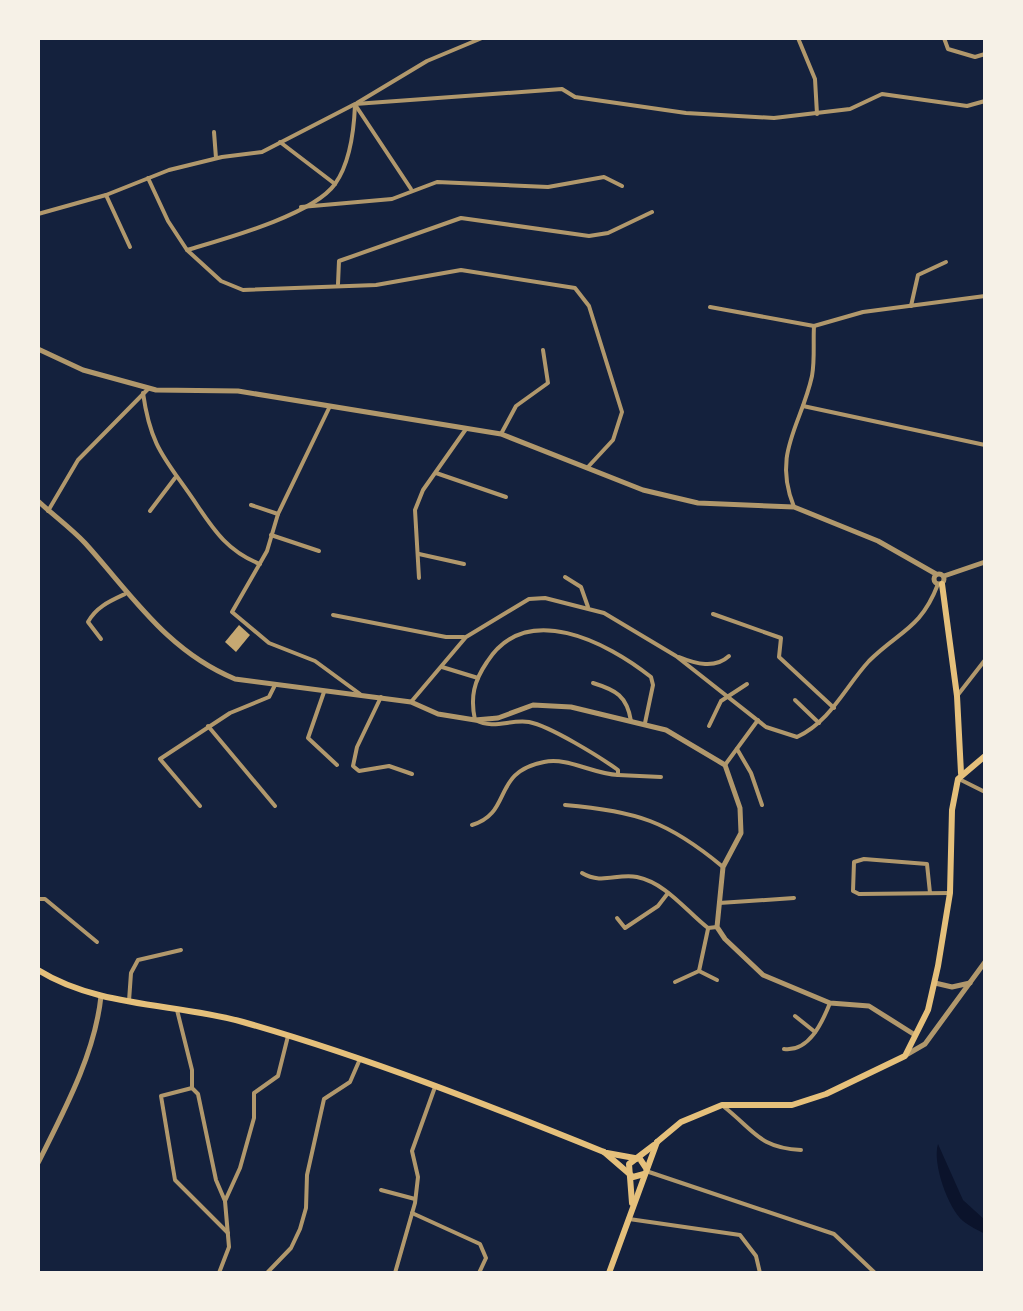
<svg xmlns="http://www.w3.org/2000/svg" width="1023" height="1311" viewBox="0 0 1023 1311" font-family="Helvetica,sans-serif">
<rect width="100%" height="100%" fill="#14213d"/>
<path fill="#0b132b" d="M938,1144l25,56 22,20v14c-7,-4 -16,-8 -22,-13 -15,-13 -31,-58 -25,-77z"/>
<polygon fill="#c6a872" points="239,625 250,635 236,652 225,642"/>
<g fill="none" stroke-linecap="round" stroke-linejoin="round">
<g stroke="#b1986c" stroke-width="4">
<polyline points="798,38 815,79 817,114"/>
<polyline points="944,38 948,49 975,57 985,54"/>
<polyline points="357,103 427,61 482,38"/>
<polyline points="356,106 411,189"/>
<polyline points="214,132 216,158"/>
<polyline points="280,142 335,184"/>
<polyline points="148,178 168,221 187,250 221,281 243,290 376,285 461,270 575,288 589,306 622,412 613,440 587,468"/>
<polyline points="106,195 130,247"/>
<polyline points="301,207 392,199 437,182 548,187 604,177 622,186"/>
<polyline points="38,214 106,195 169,170 222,157 262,152 355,104 562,89 575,97 686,113 774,118 850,109 882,94 967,106 985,101"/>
<path d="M187,250c37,-11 126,-35 148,-66 15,-21 19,-54 20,-79"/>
<polyline points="338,284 339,261 461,218 589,236 608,233 652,212"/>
<polyline points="911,306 918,275 946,262"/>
<polyline points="710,307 814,326 863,312 985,296"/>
<path d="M143,393c8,57 24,67 54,112 18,27 32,47 63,59"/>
<polyline points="330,406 278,514 267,551 232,612 269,643 315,661 360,694"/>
<polyline points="803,406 985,445"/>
<polyline points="501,434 516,406 548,383 543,350"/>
<polyline points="436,473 506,497"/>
<polyline points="251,505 278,514"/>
<path d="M794,507c-22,-54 7,-81 18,-131 3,-16 1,-34 2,-50"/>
<polyline points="48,511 78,460 149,388"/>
<polyline points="150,511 175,478"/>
<polyline points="271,535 319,551"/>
<polyline points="419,554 464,564"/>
<polyline points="565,577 581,587 588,607"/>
<polyline points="419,578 415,510 423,490 466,429"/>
<polyline points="713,614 781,638 779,657 834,708"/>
<polyline points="333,615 446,637 464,637"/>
<path d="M101,639l-13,-17c8,-15 22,-21 37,-28"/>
<path d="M679,657c17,7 36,12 50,-1"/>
<polyline points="442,667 478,678"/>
<path d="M593,683c23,7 34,13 38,38"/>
<polyline points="324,692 308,738 337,765"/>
<polyline points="957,696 985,660"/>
<polyline points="381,697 357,747 353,766 359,771 389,766 412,774"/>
<polyline points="795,700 819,723"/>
<path d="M411,702l55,-65 63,-38 16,-1 59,15 72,43 90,71 31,10c34,-16 48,-50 72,-76 30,-30 52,-32 69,-77"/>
<polyline points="208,726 275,806"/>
<polyline points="709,726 721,701 747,684"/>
<polyline points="737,749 751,773 762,805"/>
<polyline points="725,765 758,720"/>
<polyline points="618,775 661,777"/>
<polyline points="959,779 985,792"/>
<path d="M565,805c71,6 103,16 158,62"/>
<polyline points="200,806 160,759 230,713 269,697 275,685"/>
<path d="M472,825c41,-12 19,-53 72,-63 24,-5 49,12 74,13v-5c-18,-13 -68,-44 -89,-48 -20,-3 -34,8 -54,-2 -5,-23 -1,-39 12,-58 39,-62 120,-20 164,15l2,8 -8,38"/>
<path d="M582,873c20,12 35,0 55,4 29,6 49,34 71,51l9,-1"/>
<polyline points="930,893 927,864 864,859 854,862 853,891 859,894 950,893"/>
<polyline points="38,899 45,899 97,942"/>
<polyline points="719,903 794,898"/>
<polyline points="617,918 625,928 658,906 668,893"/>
<polyline points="699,971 717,980"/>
<polyline points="675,982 699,971 708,929"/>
<polyline points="129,1001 131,973 138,960 181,950"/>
<polyline points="177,1010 192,1070 192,1088 198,1094 216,1180 225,1201"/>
<polyline points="795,1016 815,1032"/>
<path d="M784,1049c25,3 38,-26 46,-46"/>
<polyline points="192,1088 161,1096 175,1180 228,1233"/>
<path d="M723,1106c32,25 36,42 78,44"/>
<polyline points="646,1171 834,1234 875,1273"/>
<polyline points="381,1190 415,1199"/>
<polyline points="412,1213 480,1244 486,1258 479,1273"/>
<polyline points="629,1219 740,1235 756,1256 760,1273"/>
<polyline points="219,1273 229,1247 225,1201 240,1168 254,1118 254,1093 278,1076 288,1036"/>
<polyline points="267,1273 291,1248 300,1229 306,1208 307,1175 324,1099 350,1082 360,1059"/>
<polyline points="395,1273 415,1203 418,1177 412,1151 435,1087"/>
</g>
<g stroke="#b1986c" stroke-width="5">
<polyline points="38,349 83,370 156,390 238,391 501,434 643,490 698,503 794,507 878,541 936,574"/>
<path d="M38,501c15,14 33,27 47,42 47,52 82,108 150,136l176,23 27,12 37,6 23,-2 35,-13 38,2 95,23 59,35 15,43 1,25 -18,34 -6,60 8,12 38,36 67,28 39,3 46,29"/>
<circle cx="939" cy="579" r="5"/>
<polyline points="944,576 985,562"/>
<polyline points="935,983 952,987 970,983"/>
<polyline points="906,1055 925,1044 985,962"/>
<path d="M38,1163c26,-52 57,-109 63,-167"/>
</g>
<g stroke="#e5c07b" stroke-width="6">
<polyline points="942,584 957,696 961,773"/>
<path d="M38,970c61,38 138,33 205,52 123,35 242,82 361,130"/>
<polyline points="657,1142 681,1122 722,1105 792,1105 826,1094 905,1056 928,1010 938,966 950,893 952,810 958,779 985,756"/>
</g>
<g stroke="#e5c07b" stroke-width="6">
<polyline points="604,1152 633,1177 644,1174"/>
<polyline points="607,1153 640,1159 646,1168"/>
<polyline points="632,1203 629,1164 654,1145"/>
<polyline points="609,1273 657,1142"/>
</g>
</g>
<rect width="1023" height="1311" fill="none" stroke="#f6f1e7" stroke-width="80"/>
</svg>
